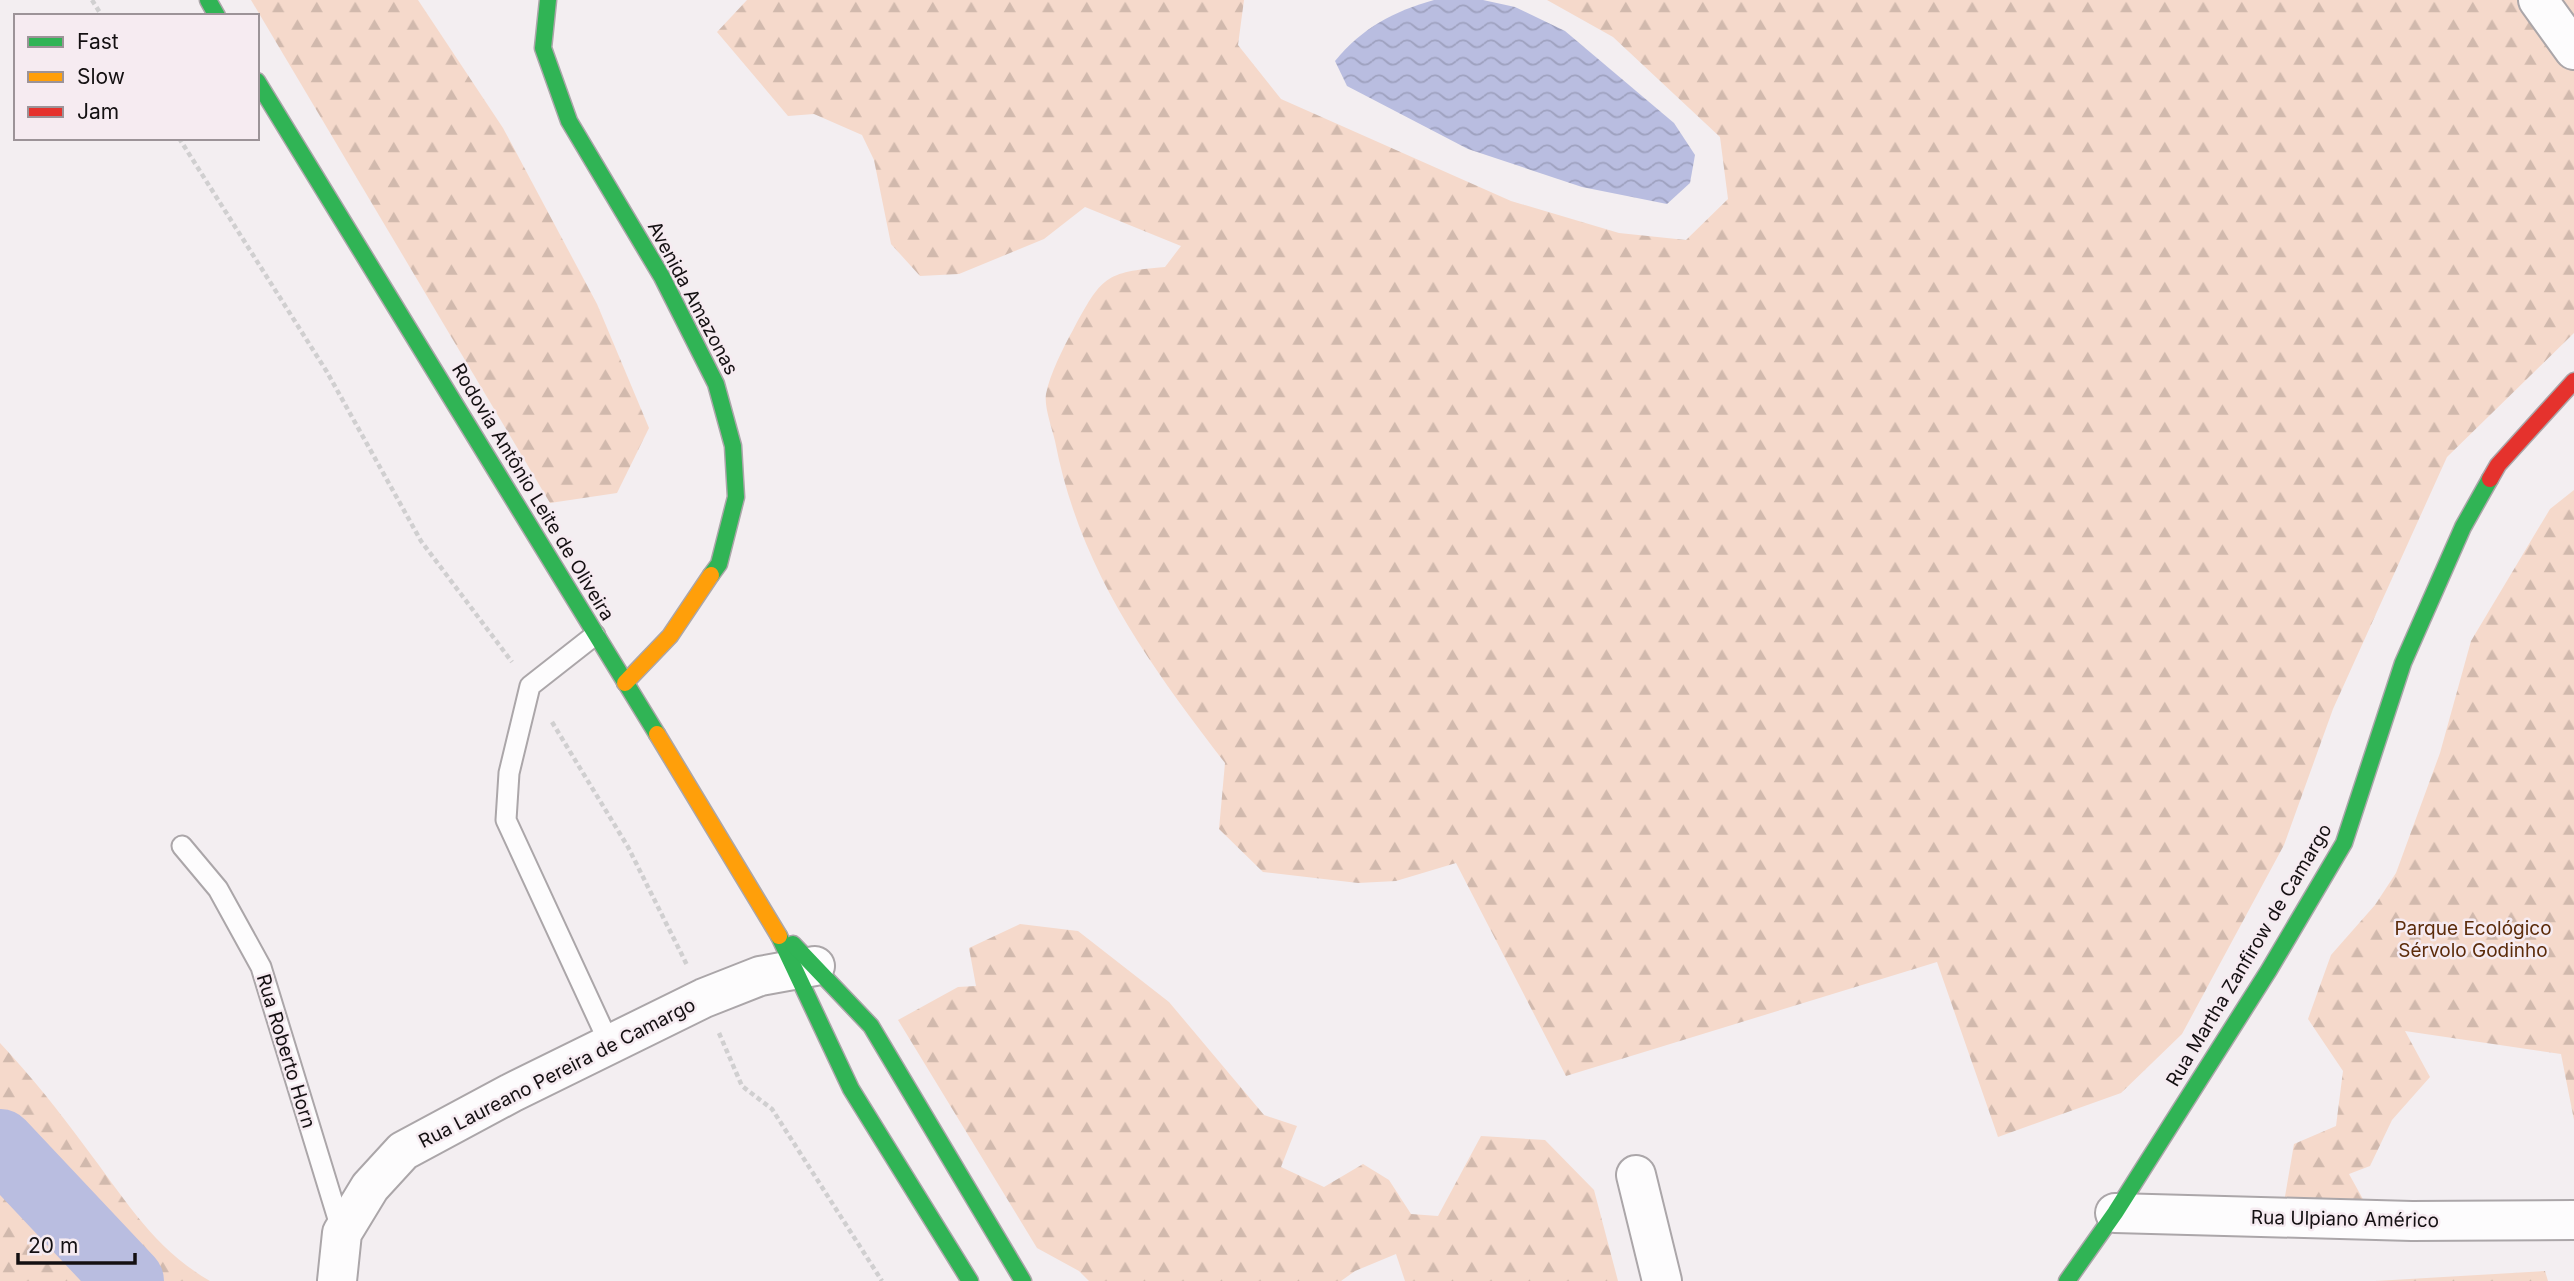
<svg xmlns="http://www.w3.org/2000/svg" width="2574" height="1281" viewBox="0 0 2574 1281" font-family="Inter,sans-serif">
<defs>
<pattern id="forest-firs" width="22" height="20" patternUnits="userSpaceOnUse" patternTransform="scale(1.75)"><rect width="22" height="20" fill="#f5d9cb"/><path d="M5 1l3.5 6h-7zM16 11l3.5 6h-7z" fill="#d1b9ad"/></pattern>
<pattern id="water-waves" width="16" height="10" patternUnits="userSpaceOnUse" patternTransform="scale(1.75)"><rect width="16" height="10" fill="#b9bde0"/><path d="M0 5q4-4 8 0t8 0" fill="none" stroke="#9ea1bf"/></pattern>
</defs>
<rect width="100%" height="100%" fill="#f3eef1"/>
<g fill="url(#forest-firs)">
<polygon points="251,0 418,0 503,128 597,304 649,428 617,493 550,503"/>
<path d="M747,0h497l-6,45 43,54 230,102 108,32 67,7 42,-41 -8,-62 -107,-100 -66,-37h1027v333l-127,124 -114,252 -49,136 -102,189 -61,59 -123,44 -61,-175 -371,114 -110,-213 -60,18 -38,2 -95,-11 -44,-43 6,-66c-78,-102 -145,-193 -170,-322 -3,-13 -11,-34 -9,-47 4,-20 17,-46 27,-64 29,-53 31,-58 92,-63l16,-21 -96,-39 -41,32 -85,35 -39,2 -29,-32 -17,-84 -12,-25 -48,-21 -26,2 -71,-84z"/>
<polygon points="2574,490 2574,1120 2561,1054 2405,1031 2430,1077 2392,1120 2370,1166 2349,1174 2369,1210 2283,1208 2294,1144 2336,1126 2343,1071 2308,1019 2331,955 2375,905 2396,873 2440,753 2471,641 2550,509"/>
<polygon points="1020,924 1078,931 1169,1002 1264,1115 1297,1126 1281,1167 1324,1187 1363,1164 1389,1180 1411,1214 1438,1216 1481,1136 1545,1140 1594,1190 1618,1281 1405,1281 1396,1254 1355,1271 1341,1281 1089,1281 1079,1271 1037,1248 898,1020 958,987 976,986 969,948"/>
<path d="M0,1043c31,33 59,68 86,105 39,51 67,100 124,133h-210z"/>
<polygon points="2545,1271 2548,1281 2375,1281"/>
</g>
<path fill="url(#water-waves)" d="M1434,0h49l32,7 50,24 109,92 21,32 -5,28 -23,21 -85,-17 -114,-38 -121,-63 -12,-25c27,-33 59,-50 99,-61z"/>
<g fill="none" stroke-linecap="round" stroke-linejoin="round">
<polyline stroke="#b9bde0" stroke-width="70" points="0,1144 129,1281"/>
<defs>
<g id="lane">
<polyline points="595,635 530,686 509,773 506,820 610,1045"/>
<polyline points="182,846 218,889 261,967 342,1232"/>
</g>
<g id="street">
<polyline points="2538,0 2574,50"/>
<polyline points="1636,1175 1662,1281"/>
<polyline points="2115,1213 2412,1221 2574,1220"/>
<polyline points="337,1281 342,1233 370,1187 403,1151 511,1093 704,998 760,976 815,966"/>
</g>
<g id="fast">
<polyline points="208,0 217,16"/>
<polyline points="548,0 543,48 569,121 662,277 716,384 733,446 736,497 719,564 711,575"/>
<polyline points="257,81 657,734"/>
<polyline points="779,936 851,1089 970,1281"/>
<polyline points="793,944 871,1026 1023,1281"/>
<polyline points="2067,1281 2115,1213 2269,970 2344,843 2403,663 2463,527 2490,479"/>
</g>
<g id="slow">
<polyline points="625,683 670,636 711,575"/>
<polyline points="657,734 779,936"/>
</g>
<polyline id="jam" points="2490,479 2498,465 2574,381"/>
</defs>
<use href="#lane" stroke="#aba6a9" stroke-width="23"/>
<use href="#street" stroke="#aba6a9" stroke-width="42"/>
<use href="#fast" stroke="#aba6a9" stroke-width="19"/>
<use href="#slow" stroke="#aba6a9" stroke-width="19"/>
<use href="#jam" stroke="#aba6a9" stroke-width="19"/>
<g stroke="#d0cfd0" stroke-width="4.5" stroke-dasharray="5 3.5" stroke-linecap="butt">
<polyline points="92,0 102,16"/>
<polyline points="179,138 327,372 421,541 512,662"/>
<polyline points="552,722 628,847 687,965"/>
<polyline points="719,1033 742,1086 772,1109 882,1281"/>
</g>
<use href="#lane" stroke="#fdfcfd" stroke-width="19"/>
<use href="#street" stroke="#fdfcfd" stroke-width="38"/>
<use href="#fast" stroke="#30b455" stroke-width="16"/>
<use href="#slow" stroke="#ff9f0a" stroke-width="16"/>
<use href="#jam" stroke="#e5322d" stroke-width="16"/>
</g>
<g text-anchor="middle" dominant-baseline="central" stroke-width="5" stroke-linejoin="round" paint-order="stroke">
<g font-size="19" fill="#141012" stroke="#f6ebf1">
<text transform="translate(693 298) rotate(62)">Avenida Amazonas</text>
<text transform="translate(533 492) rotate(59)">Rodovia Antônio Leite de Oliveira</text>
<text transform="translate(2249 955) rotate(-59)">Rua Martha Zanfirow de Camargo</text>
<text transform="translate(286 1051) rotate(73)">Rua Roberto Horn</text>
<text transform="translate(557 1073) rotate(-27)">Rua Laureano Pereira de Camargo</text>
<text transform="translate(2345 1219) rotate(1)">Rua Ulpiano Américo</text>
</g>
<g font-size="19" fill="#5c2c0b" stroke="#f6ebf1">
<text x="2473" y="928">Parque Ecológico<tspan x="2473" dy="22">Sérvolo Godinho</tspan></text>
</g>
</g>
<rect x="14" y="14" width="245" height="126" fill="#f6ebf1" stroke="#9c9398" stroke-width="2"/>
<rect x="28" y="37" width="35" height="10" fill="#30b455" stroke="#9c9398" stroke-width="2"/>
<text x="77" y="49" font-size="21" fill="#141012">Fast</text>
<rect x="28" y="72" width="35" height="10" fill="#ff9f0a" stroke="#9c9398" stroke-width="2"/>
<text x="77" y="84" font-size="21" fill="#141012">Slow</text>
<rect x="28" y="107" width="35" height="10" fill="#e5322d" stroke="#9c9398" stroke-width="2"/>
<text x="77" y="119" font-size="21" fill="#141012">Jam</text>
<path d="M18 1253v10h117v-10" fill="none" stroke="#141012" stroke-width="3.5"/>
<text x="28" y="1253" font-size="21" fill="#141012" stroke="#f6ebf1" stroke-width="5" paint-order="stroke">20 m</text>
</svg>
